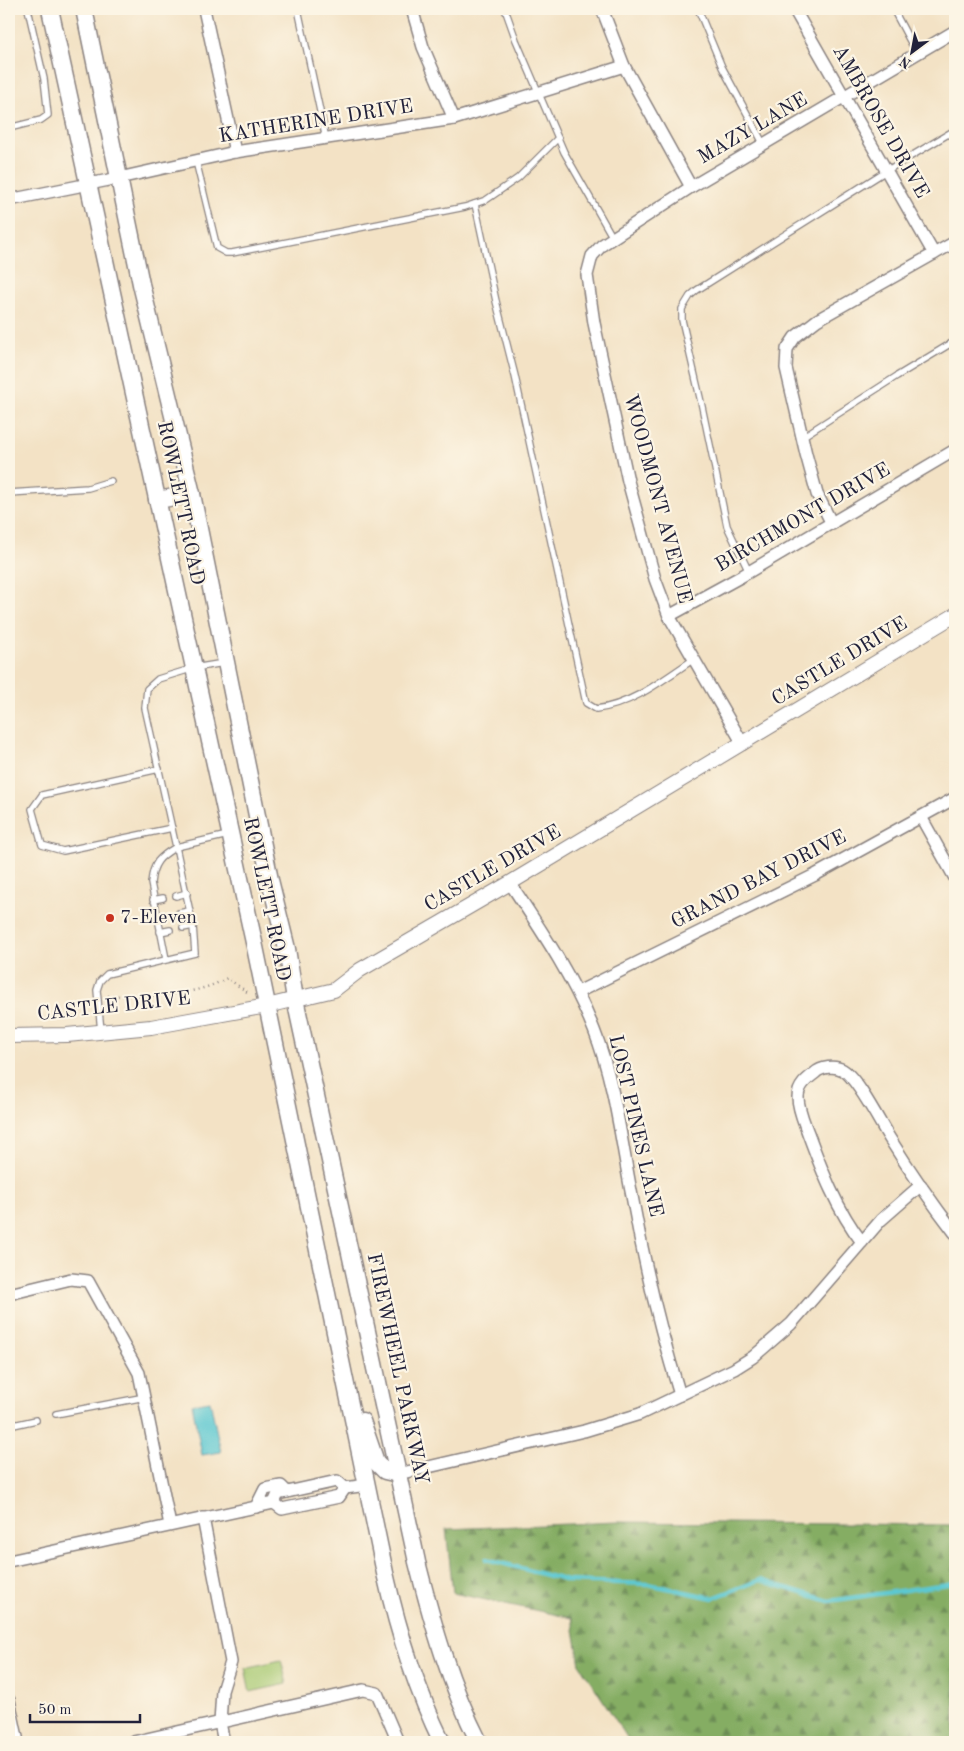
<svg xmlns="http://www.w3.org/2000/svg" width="964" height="1751" viewBox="0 0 964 1751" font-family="'Old Standard TT',serif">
<defs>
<pattern id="forest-firs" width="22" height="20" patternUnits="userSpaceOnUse" patternTransform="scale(1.25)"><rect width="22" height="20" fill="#85ad64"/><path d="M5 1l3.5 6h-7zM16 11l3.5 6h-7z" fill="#6c8c54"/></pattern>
</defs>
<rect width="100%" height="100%" fill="#fcf5e5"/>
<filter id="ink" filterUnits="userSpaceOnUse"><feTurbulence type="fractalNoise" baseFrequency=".02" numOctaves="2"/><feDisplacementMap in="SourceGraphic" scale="10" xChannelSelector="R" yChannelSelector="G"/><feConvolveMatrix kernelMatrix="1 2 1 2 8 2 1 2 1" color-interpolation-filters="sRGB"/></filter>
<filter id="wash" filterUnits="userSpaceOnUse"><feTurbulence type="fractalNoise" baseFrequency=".0096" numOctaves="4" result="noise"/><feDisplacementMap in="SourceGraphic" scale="20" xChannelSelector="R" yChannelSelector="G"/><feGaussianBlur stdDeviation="1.12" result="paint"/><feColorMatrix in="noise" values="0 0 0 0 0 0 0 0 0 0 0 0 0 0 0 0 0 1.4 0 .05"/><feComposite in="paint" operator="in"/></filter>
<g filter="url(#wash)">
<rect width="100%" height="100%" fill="#f3e2c5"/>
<polygon fill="#a7c972" stroke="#647656" points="281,1660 287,1684 250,1692 245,1668"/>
<polygon fill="url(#forest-firs)" stroke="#546850" points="617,1522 955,1525 955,1742 630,1742 580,1665 572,1618 453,1593 446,1529"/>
<polygon fill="#5bc8d1" stroke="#3e7586" points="210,1401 221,1452 202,1455 192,1404"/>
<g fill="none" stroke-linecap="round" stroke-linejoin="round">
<polyline stroke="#5bc8d1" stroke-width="4.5" points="487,1559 568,1581 648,1584 713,1598 760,1580 829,1601 955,1583"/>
</g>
</g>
<g filter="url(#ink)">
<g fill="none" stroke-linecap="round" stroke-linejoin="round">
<defs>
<g id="service">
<polyline points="298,9 326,139"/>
<polyline points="505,9 516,40 564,152 613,238"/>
<polyline points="698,9 722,67 764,145"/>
<polyline points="893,9 917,54"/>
<polyline points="9,128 41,120 48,115 44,79 28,9"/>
<polyline points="196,161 217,248 226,253 232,253 465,207 486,200 518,178 558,138"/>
<path d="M475,204l21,97 19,75 71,327 10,6c36,-4 68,-30 98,-50"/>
<polyline points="802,437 897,376 955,341"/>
<polyline points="9,493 88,488 111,481"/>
<polyline points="749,572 727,526 701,402 682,320 682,309 690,296 697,290 886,171 955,130"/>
<polyline points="224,663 194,668 158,679 147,689 145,708 176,847 228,835"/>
<polyline points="159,769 42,795 32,809 42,845 63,851 172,828"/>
<polyline points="176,896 187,893"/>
<polyline points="153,900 163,898"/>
<polyline points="179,913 189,911"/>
<polyline points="157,916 167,915"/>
<polyline points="183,928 193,926"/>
<polyline points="160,932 170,930"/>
<path d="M101,1031l-4,-41 3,-9 7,-7 88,-21 -2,-27 -17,-79c-17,10 -23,16 -25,36l15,76"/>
<polyline points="56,1414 145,1397"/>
<polyline points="9,1426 36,1420"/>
</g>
<g id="minor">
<polyline points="204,9 235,152"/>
<polyline points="412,9 423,47 454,119"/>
<polyline points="602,9 624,66 691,187"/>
<polyline points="794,9 934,254"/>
<polyline points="9,200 119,178 235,152 454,119 624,66"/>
<polyline points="832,524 817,494 806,454 786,368 787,349 795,337 817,320 955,242"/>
<polyline points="669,616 742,576 955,450"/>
<polyline points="743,744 669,616 655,579 628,481 594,323 587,275 592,256 602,245 691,187 955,31"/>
<polyline points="921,817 955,878"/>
<path d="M510,883c31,47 63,94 84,147 21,53 27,111 38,166 12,67 28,134 48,199"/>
<polyline points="578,992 815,875 955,798"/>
<path d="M862,1242c-25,-32 -40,-71 -54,-109 -4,-11 -10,-24 -10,-36 0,-11 9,-18 17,-24 6,-6 20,-8 28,-3 14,8 37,53 47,69 20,32 42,64 65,94"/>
<polyline points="9,1294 71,1279 88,1281 139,1373 170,1525"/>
<polyline points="398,1474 584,1431 640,1414 734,1369 753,1357 791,1324 881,1220 921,1185"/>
<polyline points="274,1503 278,1494 337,1481 345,1488 367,1485"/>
<polyline points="256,1507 265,1489 281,1486 287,1492"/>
<polyline points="203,1518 231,1662 222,1691 220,1723 224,1742"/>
<polyline points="9,1561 274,1503 282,1509 339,1497 345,1488"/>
<polyline points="9,1700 18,1742"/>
<polyline points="133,1742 363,1690 377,1693 398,1742"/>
</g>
<polyline id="tertiary" points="9,1036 67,1035 151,1027 267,1006 334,990 360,970 510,883 955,615"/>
<g id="secondary">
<path d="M50,9l205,938 130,626c13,58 31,116 57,169"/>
<path d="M84,9l57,275 51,210 78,386 17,69 8,50 122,563c16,63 33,123 62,180"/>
<polyline points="157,500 192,494"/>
<polyline points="362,1421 376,1462 385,1471 398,1474"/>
</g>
</defs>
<use href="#service" stroke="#8a8280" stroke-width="8"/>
<use href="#minor" stroke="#8a8280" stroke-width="14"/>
<use href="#tertiary" stroke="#8a8280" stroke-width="16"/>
<use href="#secondary" stroke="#8a8280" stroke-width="19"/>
<path stroke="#8a8280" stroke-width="2.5" stroke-dasharray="1 4" stroke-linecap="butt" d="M108,996c39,-1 85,2 119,-18l23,16"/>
<use href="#service" stroke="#fff" stroke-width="5.5"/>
<use href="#minor" stroke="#fff" stroke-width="11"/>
<use href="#tertiary" stroke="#fff" stroke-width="14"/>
<use href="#secondary" stroke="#fff" stroke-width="16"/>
</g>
</g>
<circle fill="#c8321e" stroke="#fcf5e5" stroke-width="2" cx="110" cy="918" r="5"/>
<g text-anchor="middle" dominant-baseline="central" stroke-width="4.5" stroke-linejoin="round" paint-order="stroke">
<g font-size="20" fill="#22223b" stroke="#fcf5e5">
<text transform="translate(316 122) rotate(-9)">KATHERINE DRIVE</text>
<text transform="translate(880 122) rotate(60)">AMBROSE DRIVE</text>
<text transform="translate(753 129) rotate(-30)">MAZY LANE</text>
<text transform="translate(657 499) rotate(75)">WOODMONT AVENUE</text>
<text transform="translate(180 503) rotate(78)">ROWLETT ROAD</text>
<text transform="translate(803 518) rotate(-30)">BIRCHMONT DRIVE</text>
<text transform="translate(840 662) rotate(-31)">CASTLE DRIVE</text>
<text transform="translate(493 869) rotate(-30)">CASTLE DRIVE</text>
<text transform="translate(759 880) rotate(-27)">GRAND BAY DRIVE</text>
<text transform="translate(266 899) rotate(78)">ROWLETT ROAD</text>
<text transform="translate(114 1007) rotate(-6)">CASTLE DRIVE</text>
<text transform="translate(635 1126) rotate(77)">LOST PINES LANE</text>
<text transform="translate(397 1369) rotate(78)">FIREWHEEL PARKWAY</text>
</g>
<g font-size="20" fill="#22223b" stroke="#fcf5e5" text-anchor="start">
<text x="120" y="918">7-Eleven</text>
</g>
</g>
<rect width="964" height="1751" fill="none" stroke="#fcf5e5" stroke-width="30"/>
<g transform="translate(912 52) rotate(212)" stroke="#fcf5e5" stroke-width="4" paint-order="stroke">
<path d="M0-4L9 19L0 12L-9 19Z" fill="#22223b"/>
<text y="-8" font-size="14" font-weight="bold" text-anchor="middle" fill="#22223b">N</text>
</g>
<path d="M30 1714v8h110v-8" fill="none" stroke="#22223b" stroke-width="2.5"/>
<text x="38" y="1714" font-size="15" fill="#22223b" stroke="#fcf5e5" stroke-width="4" paint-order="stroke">50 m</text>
</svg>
